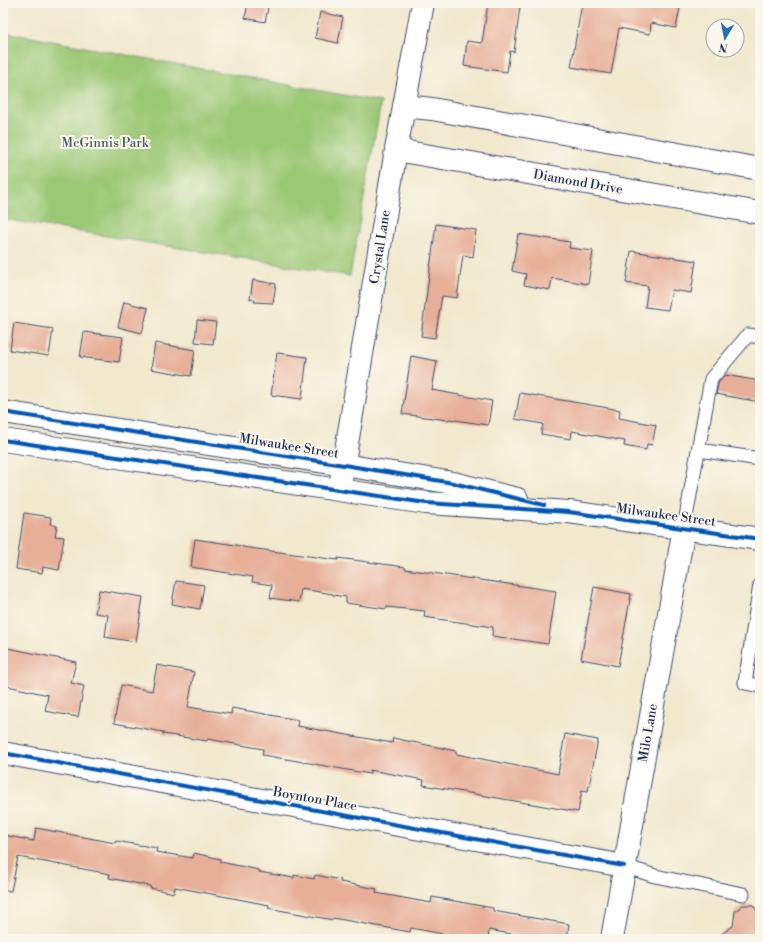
<svg xmlns="http://www.w3.org/2000/svg" width="763" height="942" viewBox="0 0 763 942" font-family="'Libre Bodoni',serif">
<rect width="100%" height="100%" fill="#fbf7ec"/>
<filter id="ink" filterUnits="userSpaceOnUse"><feTurbulence type="fractalNoise" baseFrequency=".025" numOctaves="2"/><feDisplacementMap in="SourceGraphic" scale="8" xChannelSelector="R" yChannelSelector="G"/><feConvolveMatrix kernelMatrix="1 2 1 2 8 2 1 2 1" color-interpolation-filters="sRGB"/></filter>
<filter id="wash" filterUnits="userSpaceOnUse"><feTurbulence type="fractalNoise" baseFrequency=".012" numOctaves="4" result="noise"/><feDisplacementMap in="SourceGraphic" scale="16" xChannelSelector="R" yChannelSelector="G"/><feGaussianBlur stdDeviation="0.9" result="paint"/><feColorMatrix in="noise" values="0 0 0 0 0 0 0 0 0 0 0 0 0 0 0 0 0 1.4 0 .05"/><feComposite in="paint" operator="in"/></filter>
<g filter="url(#wash)">
<rect width="100%" height="100%" fill="#f1e8cd"/>
<polygon fill="#9bc875" stroke="#5b7c6a" points="3,32 381,102 350,276 3,219"/>
<g id="blocks">
<g fill="#e7af98">
<polygon points="248,3 269,3 265,22 245,18"/>
<polygon points="488,3 520,7 514,52 510,51 507,72 464,66 467,41 482,43"/>
<polygon points="582,3 681,3 676,28 651,23 650,34 619,28 611,74 571,67"/>
<polygon points="320,12 343,17 338,43 315,38"/>
<polygon points="436,224 476,230 473,257 463,255 457,298 442,296 435,338 421,336"/>
<polygon points="518,234 570,242 569,248 593,251 588,284 552,278 550,290 524,285 526,274 512,271"/>
<polygon points="631,251 696,261 691,293 672,290 668,310 645,307 648,286 626,283"/>
<polygon points="253,280 276,284 273,303 254,302 255,300 250,299"/>
<polygon points="124,302 148,308 142,333 118,327"/>
<polygon points="197,320 216,322 213,344 195,342"/>
<polygon points="14,323 53,329 49,356 10,350"/>
<polygon points="84,332 123,337 119,362 80,357"/>
<polygon points="155,343 195,350 191,376 151,369"/>
<polygon points="277,353 307,357 302,399 271,395"/>
<polygon points="411,356 437,361 432,390 492,401 488,425 449,419 448,420 402,414"/>
<polygon points="725,375 760,381 760,402 716,394 718,384"/>
<polygon points="520,393 620,410 619,418 656,425 652,445 647,444 646,450 624,446 625,441 572,431 571,439 541,434 543,424 515,419"/>
<polygon points="24,513 51,517 50,524 57,526 55,536 64,537 59,570 43,567 42,573 16,569"/>
<polygon points="195,539 242,546 242,547 338,560 338,558 405,567 405,569 556,591 548,644 492,636 493,627 424,617 425,611 387,607 386,609 346,603 346,597 333,595 333,594 301,589 299,602 270,598 272,585 252,582 253,577 191,567"/>
<polygon points="176,581 204,585 200,609 172,604"/>
<polygon points="594,587 631,594 618,666 581,659"/>
<polygon points="99,590 143,597 136,642 105,637 108,615 95,613"/>
<polygon points="3,647 76,662 71,683 84,686 78,717 45,711 48,695 3,685"/>
<polygon points="157,665 194,672 188,707 231,714 232,708 298,720 297,726 392,743 393,738 456,751 456,754 558,774 565,734 598,740 588,791 582,790 578,812 423,785 424,780 370,770 370,774 309,763 262,755 263,749 208,739 207,741 163,734 163,732 114,723 121,685 152,691"/>
<polygon points="36,828 115,843 116,841 157,848 156,852 193,858 194,853 220,859 220,862 259,870 259,872 294,878 294,875 314,879 315,875 341,880 340,882 377,889 376,893 431,903 432,897 493,908 493,911 569,924 567,939 526,939 527,937 489,930 488,939 470,939 411,928 410,932 333,918 333,920 268,908 269,905 175,887 174,893 150,888 150,886 109,878 110,874 18,857 11,891 3,890 3,835 34,841"/>
<polygon points="743,905 753,905 760,916 760,939 714,939 733,926 735,911"/>
</g>
</g>
</g>
<g filter="url(#ink)">
<use href="#blocks" fill-opacity="0" stroke="#3b4b6f" stroke-width="1"/>
<g fill="none" stroke-linecap="round" stroke-linejoin="round">
<defs>
<g id="lane">
<polyline points="699,450 760,459"/>
<polyline points="684,528 711,379 748,335 760,337"/>
<polyline points="760,585 745,683 760,686"/>
<polyline points="624,866 655,876 743,894"/>
</g>
<g id="street">
<polyline points="404,106 432,109 760,169"/>
<polyline points="396,150 760,213"/>
<polyline points="3,753 624,866"/>
<polyline points="612,939 684,528"/>
</g>
<g id="secondary">
<polyline points="3,412 344,465 453,483 517,499"/>
<polyline points="3,440 426,503 569,512 760,539"/>
<polyline points="341,480 396,150 423,3"/>
</g>
</defs>
<use href="#lane" stroke="#3b4b6f" stroke-width="15"/>
<use href="#street" stroke="#3b4b6f" stroke-width="24"/>
<use href="#secondary" stroke="#3b4b6f" stroke-width="24"/>
<use href="#lane" stroke="#fff" stroke-width="13"/>
<use href="#street" stroke="#fff" stroke-width="22"/>
<use href="#secondary" stroke="#fff" stroke-width="22"/>
<defs>
<g id="cycleway">
<polyline points="3,412 344,465 453,483 544,505"/>
<polyline points="3,440 426,503 569,512 760,539"/>
<polyline points="3,753 624,866"/>
</g>
</defs>
<use href="#cycleway" stroke="#fbf7ec" stroke-width="6"/>
<use href="#cycleway" stroke="#0057b8" stroke-width="4"/>
</g>
</g>
<g text-anchor="middle" dominant-baseline="central" stroke-width="4" stroke-linejoin="round" paint-order="stroke">
<g font-size="13" fill="#415d65" stroke="#fbf7ec">
<text x="105" y="143">McGinnis Park</text>
</g>
<g font-size="13" fill="#1b2f5e" stroke="#fbf7ec">
<text transform="translate(578 182) rotate(10)">Diamond Drive</text>
<text transform="translate(380 247) rotate(-81)">Crystal Lane</text>
<text transform="translate(289 446) rotate(9)">Milwaukee Street</text>
<text transform="translate(666 515) rotate(8)">Milwaukee Street</text>
<text transform="translate(648 733) rotate(-80)">Milo Lane</text>
<text transform="translate(315 799) rotate(10)">Boynton Place</text>
</g>
</g>
<rect width="763" height="942" fill="none" stroke="#fbf7ec" stroke-width="16"/>
<g transform="translate(725 38) rotate(190)"><circle r="19" fill="#fbf7ec" stroke="#a1a7b3"/>
<path d="M0-3L7 15L0 10L-7 15Z" fill="#1f6fb2"/>
<text y="-6" font-size="11" font-weight="bold" text-anchor="middle" fill="#1b2f5e">N</text>
</g>
</svg>
